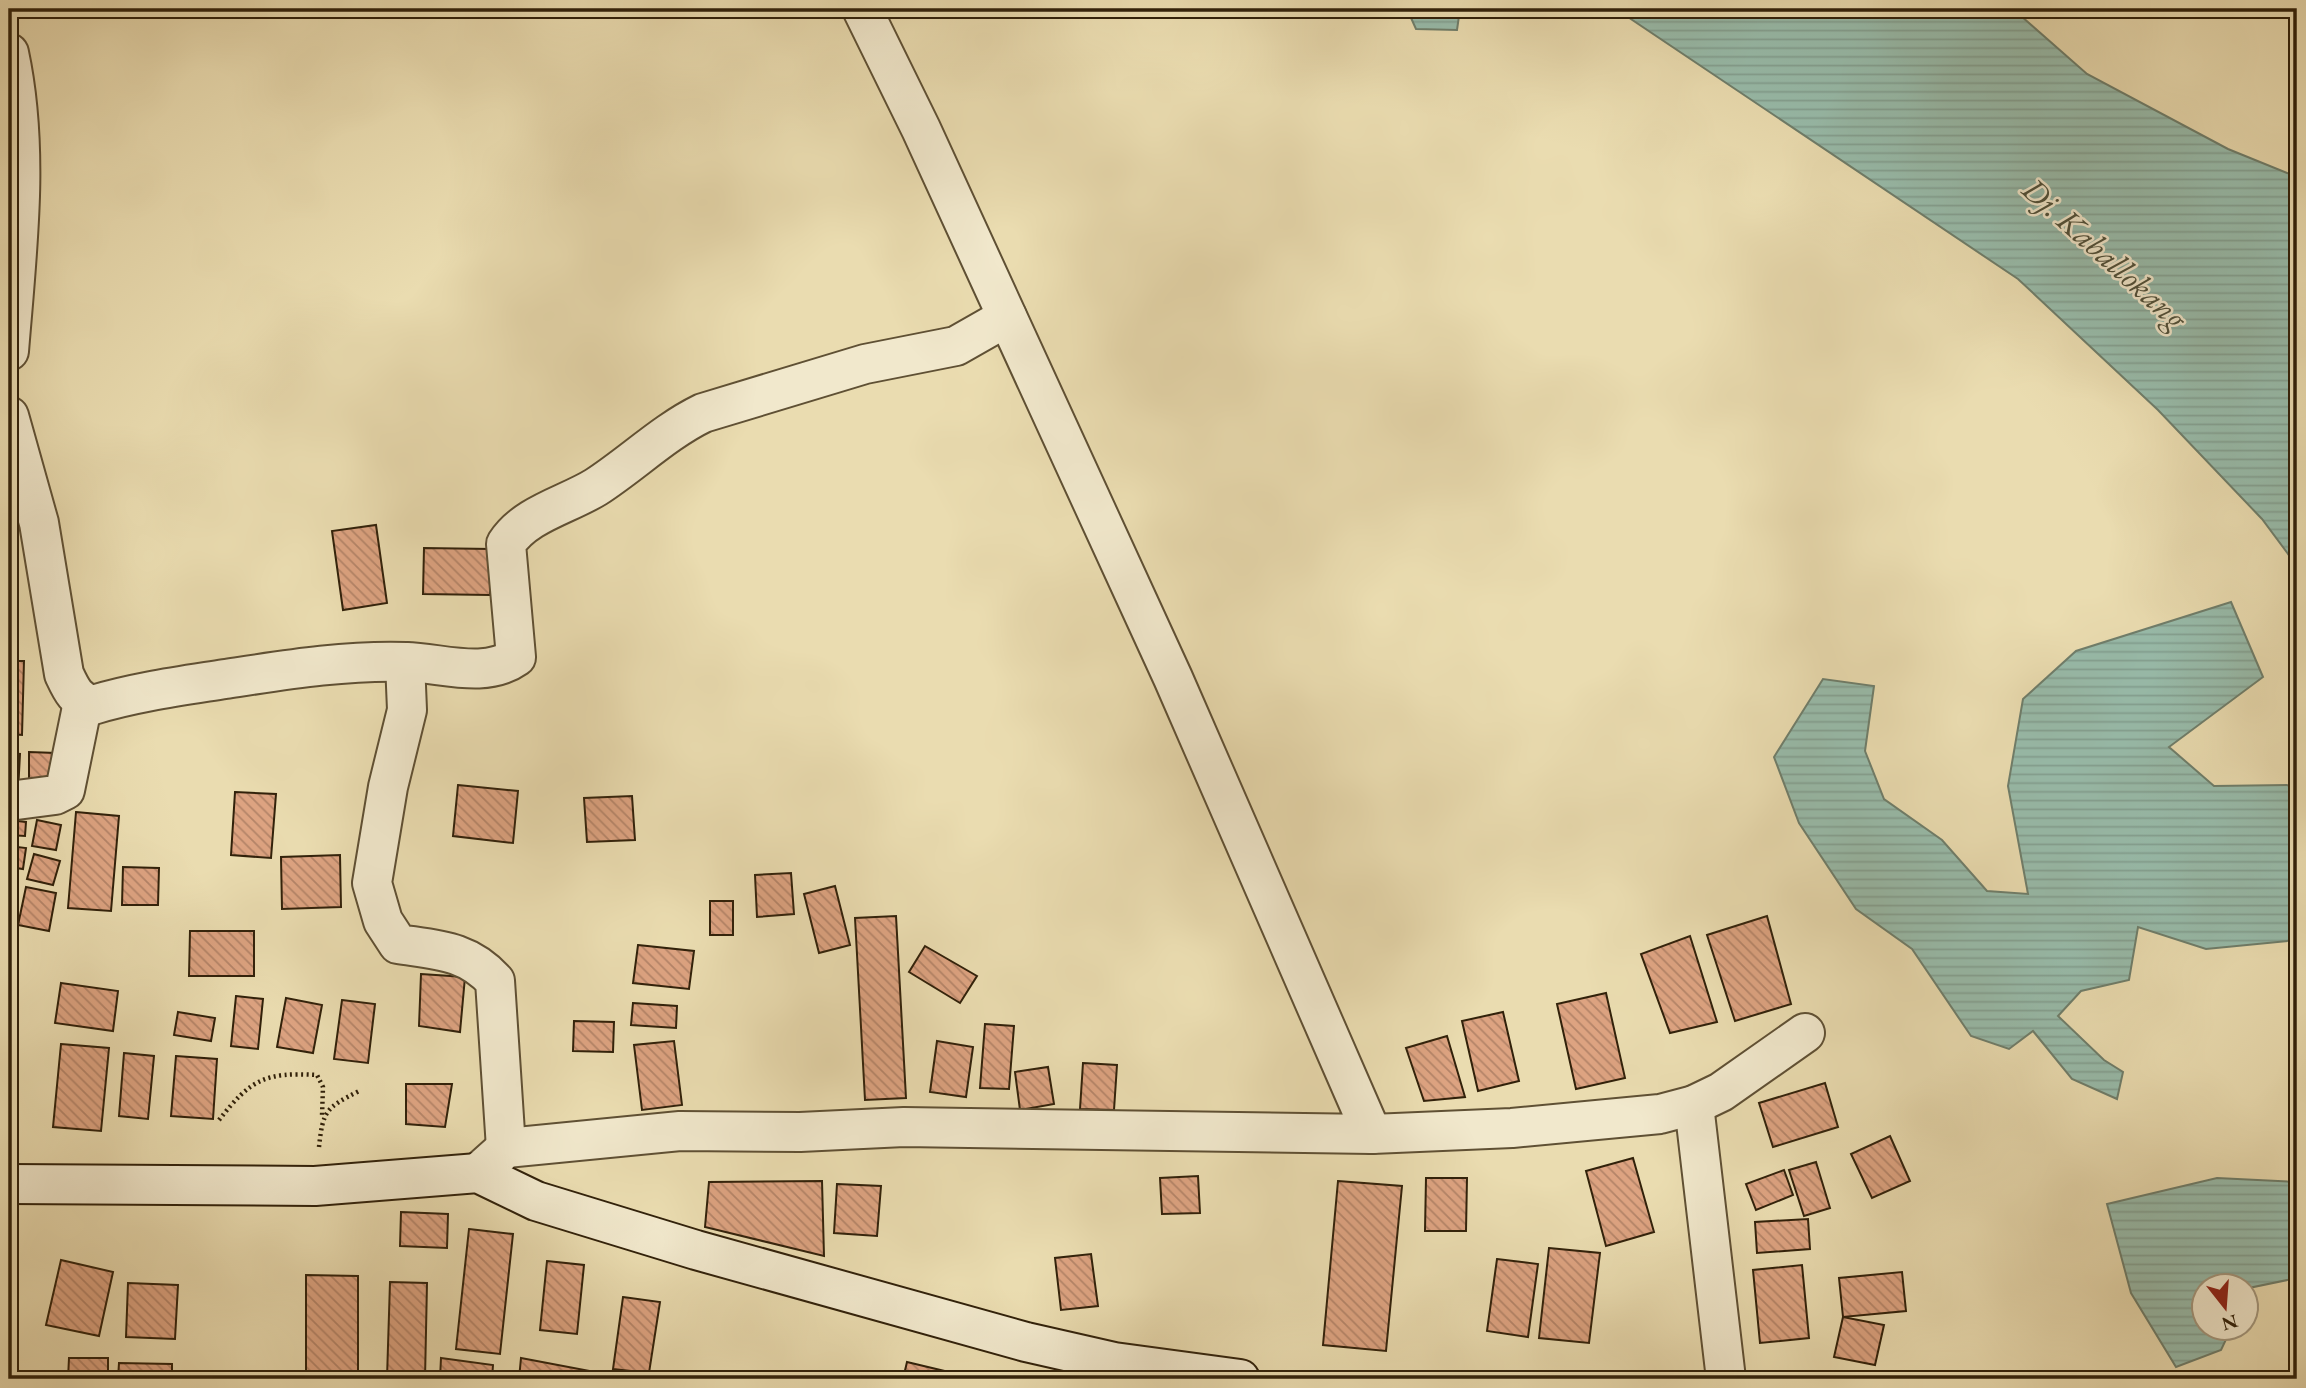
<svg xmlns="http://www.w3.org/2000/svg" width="2306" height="1388" viewBox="0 0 2306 1388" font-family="'EB Garamond',serif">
<defs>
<pattern id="water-rules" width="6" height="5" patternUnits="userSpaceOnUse" patternTransform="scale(1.75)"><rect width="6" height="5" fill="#98bcab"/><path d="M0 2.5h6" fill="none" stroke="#83a192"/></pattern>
<pattern id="building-back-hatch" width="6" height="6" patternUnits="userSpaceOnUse" patternTransform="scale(1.75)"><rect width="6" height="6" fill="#dda381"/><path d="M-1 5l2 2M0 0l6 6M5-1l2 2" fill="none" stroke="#b48468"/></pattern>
</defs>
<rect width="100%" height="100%" fill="#eadcb0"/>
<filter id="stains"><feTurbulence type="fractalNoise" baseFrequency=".00286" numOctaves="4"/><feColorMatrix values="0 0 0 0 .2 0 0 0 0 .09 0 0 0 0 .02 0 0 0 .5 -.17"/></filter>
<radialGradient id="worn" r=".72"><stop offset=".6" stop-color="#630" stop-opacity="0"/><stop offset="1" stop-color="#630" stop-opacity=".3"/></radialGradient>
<g fill="url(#water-rules)" stroke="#6f7e6b" stroke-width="2">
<polygon points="1407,9 1460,9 1457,30 1416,29"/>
<polygon points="1616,9 2013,9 2087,74 2228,149 2297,177 2297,566 2262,519 2158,410 2018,279"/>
<polygon points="2231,602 2263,677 2169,747 2214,786 2297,785 2297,940 2206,949 2138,927 2129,980 2081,991 2058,1016 2104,1060 2123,1072 2117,1099 2072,1079 2033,1031 2009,1049 1971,1036 1912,949 1856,909 1799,823 1774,757 1823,679 1874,686 1865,751 1884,799 1942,840 1987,891 2028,894 2008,786 2023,699 2076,651"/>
<polygon points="2217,1178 2297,1182 2297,1278 2249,1288 2247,1292 2246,1286 2204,1286 2204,1328 2231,1329 2221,1350 2176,1367 2131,1293 2107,1204"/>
</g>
<g fill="url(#building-back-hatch)" stroke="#31210a" stroke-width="2">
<polygon points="376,525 387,603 343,610 332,531"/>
<polygon points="424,548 491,549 490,595 423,594"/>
<polygon points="9,661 24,661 22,735 9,734"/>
<polygon points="29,752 56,753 56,785 29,784"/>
<polygon points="9,753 20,754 18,791 9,791"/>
<polygon points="458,785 518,791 513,843 453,836"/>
<polygon points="235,792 276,794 271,858 231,855"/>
<polygon points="632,796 635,840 587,842 584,798"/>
<polygon points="76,812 119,816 111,911 68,908"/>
<polygon points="9,820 26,822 25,836 9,835"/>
<polygon points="37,820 61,825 56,850 32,846"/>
<polygon points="9,846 26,848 23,869 9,867"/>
<polygon points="34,854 60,861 53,885 27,879"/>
<polygon points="340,855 341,907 282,909 281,857"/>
<polygon points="123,867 159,868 158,905 122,905"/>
<polygon points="791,873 794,914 757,917 755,875"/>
<polygon points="835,886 850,945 819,953 804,894"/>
<polygon points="26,887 56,893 49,931 18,925"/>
<polygon points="9,888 16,888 12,927 9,927"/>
<rect x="710" y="901" width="23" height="34"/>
<polygon points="896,916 906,1098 865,1100 855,918"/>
<polygon points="1767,916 1791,1004 1735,1021 1707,935"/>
<polygon points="190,931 254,931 254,976 189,976"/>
<polygon points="1690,936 1717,1022 1670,1033 1641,954"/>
<polygon points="638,945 694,951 689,989 633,983"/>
<polygon points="925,946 977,976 960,1003 909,972"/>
<polygon points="421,974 465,977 460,1032 419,1026"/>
<polygon points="61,983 118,991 113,1031 55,1023"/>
<polygon points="1606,993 1625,1078 1576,1089 1557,1004"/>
<polygon points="236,996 263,999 258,1049 231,1046"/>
<polygon points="286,998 322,1005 313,1053 277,1047"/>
<polygon points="342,1000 375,1004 368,1063 334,1059"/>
<polygon points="633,1003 677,1006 676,1028 631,1025"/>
<polygon points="178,1012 215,1018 211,1041 174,1035"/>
<polygon points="1503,1012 1519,1081 1478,1091 1462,1021"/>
<polygon points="574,1021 614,1022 613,1052 573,1051"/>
<polygon points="985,1024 1014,1026 1009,1089 980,1088"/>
<polygon points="1447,1036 1465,1097 1424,1101 1406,1048"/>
<polygon points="674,1041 682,1105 642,1110 634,1045"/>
<polygon points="937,1041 973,1047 966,1097 930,1092"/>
<polygon points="61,1044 109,1048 101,1131 53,1127"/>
<polygon points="124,1053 154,1056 148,1119 119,1116"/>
<polygon points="176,1056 217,1059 213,1119 171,1116"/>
<polygon points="1083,1063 1117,1065 1114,1110 1080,1109"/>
<polygon points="1048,1067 1054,1104 1020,1110 1015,1072"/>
<polygon points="1825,1083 1838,1127 1773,1147 1759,1103"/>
<polygon points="406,1084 452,1084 445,1127 406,1124"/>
<polygon points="1890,1136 1910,1181 1872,1198 1851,1154"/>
<polygon points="1633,1158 1654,1232 1606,1246 1586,1171"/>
<polygon points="1816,1162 1830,1208 1804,1216 1789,1170"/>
<polygon points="1784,1170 1793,1195 1756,1210 1746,1184"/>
<polygon points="1198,1176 1200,1213 1162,1214 1160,1178"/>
<polygon points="1426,1178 1467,1178 1466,1231 1425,1231"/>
<polygon points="822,1181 824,1256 705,1227 709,1182"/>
<polygon points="1338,1181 1402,1186 1386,1351 1323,1345"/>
<polygon points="837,1184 881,1186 877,1236 834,1233"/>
<polygon points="401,1212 448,1214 447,1248 400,1246"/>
<polygon points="1808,1219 1810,1249 1757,1253 1755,1222"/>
<polygon points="469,1229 513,1234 500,1354 456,1349"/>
<polygon points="1549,1248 1600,1253 1589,1343 1539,1338"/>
<polygon points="1091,1254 1098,1306 1061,1310 1055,1258"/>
<polygon points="1497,1259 1538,1264 1528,1337 1487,1331"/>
<polygon points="61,1260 113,1272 99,1336 46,1325"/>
<polygon points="547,1261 584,1265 577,1334 540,1330"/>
<polygon points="1802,1265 1809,1338 1760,1343 1753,1270"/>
<polygon points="1902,1272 1906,1311 1843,1317 1839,1278"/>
<polygon points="306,1275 358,1276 358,1375 306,1375"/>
<polygon points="390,1282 427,1283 425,1379 387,1378"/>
<polygon points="128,1283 178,1285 175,1339 126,1337"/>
<polygon points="623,1297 660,1302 649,1373 613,1369"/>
<polygon points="1843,1317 1884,1325 1875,1365 1834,1357"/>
<polygon points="69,1358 108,1358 108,1379 68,1379"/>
<polygon points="441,1358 493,1365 492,1379 440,1379"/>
<polygon points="521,1358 595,1372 593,1379 519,1379"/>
<polygon points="907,1362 953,1373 951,1379 903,1379"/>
<polygon points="119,1363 172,1364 172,1379 118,1379"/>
</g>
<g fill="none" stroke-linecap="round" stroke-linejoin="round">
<defs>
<g id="street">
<path d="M9,53c21,98 8,198 0,298"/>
<path d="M9,416l30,107 25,151c7,15 12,27 29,31 43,-13 88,-19 132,-26 60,-9 121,-19 181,-17 36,1 79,17 110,-5l-10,-113c19,-30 61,-39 90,-57 37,-24 68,-55 107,-74l162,-49 91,-18 51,-29"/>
<path d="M405,662l2,48 -19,77 -16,96 11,38 15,23c39,6 69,6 97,37l11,167"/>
<polyline points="9,801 55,795 65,790 83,702"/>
<polyline points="1694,1105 1726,1379"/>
<polyline points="1372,1134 1512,1128 1660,1114 1694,1105 1721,1092 1805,1033"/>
<polyline points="478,1173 506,1148 680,1131 800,1132 904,1127 1372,1134 1173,678 921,129 862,9"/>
</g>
<polyline id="secondary" points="9,1184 315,1186 478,1173 536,1201 696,1250 1026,1342 1114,1362 1240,1379"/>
</defs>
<use href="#street" stroke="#5f5034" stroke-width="42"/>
<use href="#secondary" stroke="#31210a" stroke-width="42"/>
<g stroke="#31210a" stroke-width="4.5" stroke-dasharray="2 3.5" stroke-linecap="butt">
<path d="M219,1120c32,-41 46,-48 98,-45l6,12 -1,29"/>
<path d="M319,1147c4,-37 7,-39 40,-56"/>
</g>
<use href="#street" stroke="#f1e8cc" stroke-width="38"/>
<use href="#secondary" stroke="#f1e8cc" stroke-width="38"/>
</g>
<g text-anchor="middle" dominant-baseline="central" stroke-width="5" stroke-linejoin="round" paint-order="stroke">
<g font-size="33" font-style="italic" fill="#50503a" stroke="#f1e8cc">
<text transform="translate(2105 253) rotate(42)">Dj. Kaballokang</text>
</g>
</g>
<rect width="2306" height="1388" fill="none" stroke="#eadcb0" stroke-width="35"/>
<rect x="10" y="10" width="2285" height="1367" fill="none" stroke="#31210a" stroke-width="3.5"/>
<rect x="18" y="18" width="2271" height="1353" fill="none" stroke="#31210a" stroke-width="2"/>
<g transform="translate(2225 1307) rotate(163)"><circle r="33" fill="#f1e8cc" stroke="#a4987e" stroke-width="2"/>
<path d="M0-5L12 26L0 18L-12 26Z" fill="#8f2418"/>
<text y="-10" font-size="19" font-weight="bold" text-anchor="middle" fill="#31210a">N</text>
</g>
<rect width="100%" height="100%" filter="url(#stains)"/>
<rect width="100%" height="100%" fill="url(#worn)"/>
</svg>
